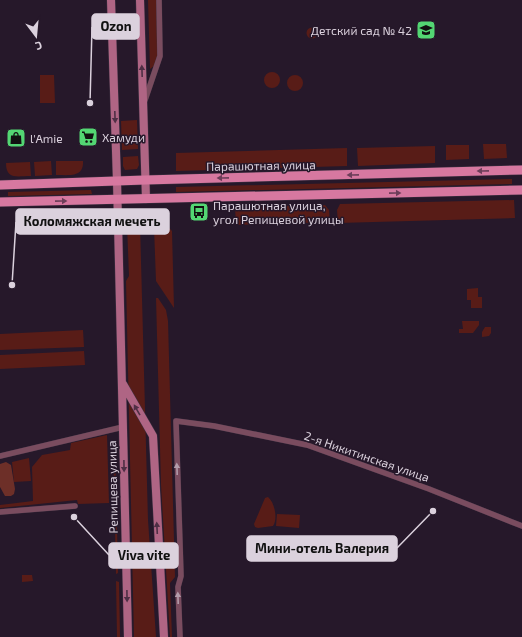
<svg xmlns="http://www.w3.org/2000/svg" width="522" height="637" viewBox="0 0 522 637" font-family="'Exo 2',sans-serif">
<rect width="100%" height="100%" fill="#26182a"/>
<path fill="#581c17" d="M148 0H157L158 55 154 66 150 69Z
M306.5 33a5.5 5.5 0 1 1 11 0a5.5 5.5 0 1 1-11 0Z
M264 80a8 8 0 1 1 16 0a8 8 0 1 1-16 0Z
M40 75H54L55 103H40Z
M287 83a8 8 0 1 1 16 0a8 8 0 1 1-16 0Z
M137 120 138 149 122 150 121 121Z
M483 144H506L507 158 484 159Z
M446 145H469V159L446 160Z
M435 146V163L358 166 357 148Z
M347 148V166L176 171V153Z
M138 156 139 165 137 169 125 170 123 166V157Z
M51 161 52 175 35 176 34 162Z
M56 161H83C84 178 69 175 56 175Z
M30 162 31 176C17 176 6 180 6 163Z
M512 179V184L176 192V187Z
M91 190 92 194 8 196V192Z
M514 200 515 218 338 223 337 210 340 204Z
M325 205 329 210 330 222 236 225 235 207Z
M127 224H140L148 520 156 637H134L126 281 129 276Z
M154 227H168L172 231 174 308 156 281Z
M478 288V297H482V308H471V300H467V289Z
M156 298H158L166 310 168 321 175 577 170 583 172 637H170L161 485Z
M462 321H479V325L473 333H459V329H463Z
M485 327H491V333L489 336 482 337V332Z
M83 330 84 347 0 350V334Z
M84 351 85 365 0 369V355Z
M107 435 109 503 78 504 77 500 0 508V505L33 501 32 467 42 455 70 450 71 443Z
M113 441 115 443 118 573 116 574Z
M29 458 31 481 14 482 12 462Z
M268 497C275 503 278 519 273 526L258 528 255 527 254 524 265 498Z
M277 514 300 515 299 528 276 526Z
M22 575H32L33 581 22 582Z
M116 581 119 582 120 637H117Z"/>
<path fill="#6d2f28" d="M6 462 11 465 15 489 14 494 11 496H5L0 487V464Z"/>
<g fill="none" stroke-linecap="round" stroke-linejoin="round">
<defs>
<path id="street" d="M145 100 160 56 159 0
M0 456 123 427
M0 512 75 506
M180 637 178 587 181 576 176 421 214 426 307 445 429 489 522 526"/>
<path id="secondary" d="M111 0 117 181 128 637
M140 0 146 199
M123 384 153 436 164 637"/>
<path id="primary" d="M0 185 145 180 522 170
M0 202 522 190"/>
</defs>
<use href="#street" stroke="#3f3243" stroke-width="6"/>
<use href="#secondary" stroke="#3f3243" stroke-width="9"/>
<use href="#primary" stroke="#3f3243" stroke-width="10"/>
<use href="#street" stroke="#7a4c5f" stroke-width="5.5"/>
<use href="#secondary" stroke="#af6584" stroke-width="8"/>
<use href="#primary" stroke="#d778a0" stroke-width="9"/>
</g>
<defs><path id="oneway-solid" d="M-6-.8H1V-3.2L6.5 0L1 3.2V.8H-6Z"/></defs>
<g fill="#4f2f45">
<use href="#oneway-solid" transform="translate(142 71) rotate(-92)"/>
<use href="#oneway-solid" transform="translate(115 117) rotate(88)"/>
<use href="#oneway-solid" transform="translate(137 410) rotate(-120)"/>
<use href="#oneway-solid" transform="translate(124 466) rotate(89)"/>
<use href="#oneway-solid" transform="translate(157 528) rotate(-93)"/>
<use href="#oneway-solid" transform="translate(127 596) rotate(89)"/>
</g>
<g fill="#6d3e59">
<use href="#oneway-solid" transform="translate(483 171) rotate(179)"/>
<use href="#oneway-solid" transform="translate(353 175) rotate(179)"/>
<use href="#oneway-solid" transform="translate(223 178) rotate(179)"/>
<use href="#oneway-solid" transform="translate(395 193) rotate(-1)"/>
<use href="#oneway-solid" transform="translate(61 201) rotate(-1)"/>
</g>
<g fill="#b49cab">
<use href="#oneway-solid" transform="translate(177 469) rotate(-92)"/>
<use href="#oneway-solid" transform="translate(178 598) rotate(-92)"/>
</g>
<defs>
<symbol id="school-square" viewBox="-11 -11 22 22"><rect x="-9" y="-9" width="18" height="18" rx="4" fill="#53d673" stroke="#26182a"/><path d="M0-5L7-2L0 1L-7-2ZM-4 1L0 2.5L4 1V4Q0 6-4 4Z" fill="#111"/></symbol>
<symbol id="supermarket-square" viewBox="-11 -11 22 22"><rect x="-9" y="-9" width="18" height="18" rx="4" fill="#53d673" stroke="#26182a"/><path d="M-6-5.5h2.5l.6 2H6L4.5 2H-2.5L-4.4-4H-6ZM-1.5 3.2a1.3 1.3 0 1 0 .1 0ZM3 3.2a1.3 1.3 0 1 0 .1 0Z" fill="#111"/></symbol>
<symbol id="shop-square" viewBox="-11 -11 22 22"><rect x="-9" y="-9" width="18" height="18" rx="4" fill="#53d673" stroke="#26182a"/><path d="M-5-2.5h2.3a2.7 3.5 0 0 1 5.4 0H5L5.5 6h-11ZM-1.5-2.5h3a1.5 2.3 0 0 0-3 0Z" fill="#111"/></symbol>
<symbol id="bus-square" viewBox="-11 -11 22 22"><rect x="-9" y="-9" width="18" height="18" rx="4" fill="#53d673" stroke="#26182a"/><path d="M-5-6H5V4H4V6H2V4H-2V6H-4V4H-5ZM-3.5-4V0h7V-4ZM-3.5 1.2v1.5H-2V1.2ZM2 1.2v1.5H3.5V1.2Z" fill="#111"/></symbol>
</defs>
<g fill-rule="evenodd">
<use href="#school-square" x="415" y="19" width="22" height="22"/>
<use href="#supermarket-square" x="77" y="126" width="22" height="22"/>
<use href="#shop-square" x="5" y="127" width="22" height="22"/>
<use href="#bus-square" x="188" y="201" width="22" height="22"/>
</g>
<g text-anchor="middle" dominant-baseline="central" stroke-width="3" stroke-linejoin="round" paint-order="stroke">
<g font-size="12" fill="#dbd1dd" stroke="#26182a" text-anchor="start">
<text x="412" y="30" text-anchor="end">Детский сад № 42</text>
<text x="102" y="137">Хамуди</text>
<text x="30" y="138">l'Amie</text>
<text x="213" y="205">Парашютная улица,<tspan x="213" dy="14">угол Репищевой улицы</tspan></text>
</g>
<g font-size="12" fill="#dbd1dd" stroke="#26182a">
<text transform="translate(261 165) rotate(-1)">Парашютная улица</text>
<text transform="translate(367 456) rotate(19)">2-я Никитинская улица</text>
<text transform="translate(112 487) rotate(-91)">Репищева улица</text>
</g>
</g>
<path fill="none" stroke="#dbd1dd" stroke-width="1.5" d="M90 103L92 27M12 285L16 222M433 511L397 548M74 517L109 555"/>
<g fill="#dbd1dd" stroke="#26182a" stroke-width="1.5">
<circle cx="90" cy="103" r="4"/>
<circle cx="12" cy="285" r="4"/>
<circle cx="433" cy="511" r="4"/>
<circle cx="74" cy="517" r="4"/>
</g>
<g fill="#dbd1dd" stroke="#dbd1dd" stroke-width="1.5">
<rect x="92" y="14" width="47" height="25" rx="4"/>
<rect x="16" y="209" width="153" height="25" rx="4"/>
<rect x="247" y="536" width="150" height="25" rx="4"/>
<rect x="109" y="543" width="69" height="25" rx="4"/>
</g>
<g font-size="13" text-anchor="middle" font-weight="bold" fill="#111">
<text x="116" y="31">Ozon</text>
<text x="92" y="226">Коломяжская мечеть</text>
<text x="322" y="553">Мини-отель Валерия</text>
<text x="144" y="560">Viva vite</text>
</g>
<g transform="translate(36 36) rotate(164)" stroke="#26182a" stroke-width="3" paint-order="stroke">
<path d="M0-3L7 15L0 10L-7 15Z" fill="#dbd1dd"/>
<text y="-6" font-size="11" font-weight="bold" text-anchor="middle" fill="#dbd1dd">С</text>
</g>
</svg>
